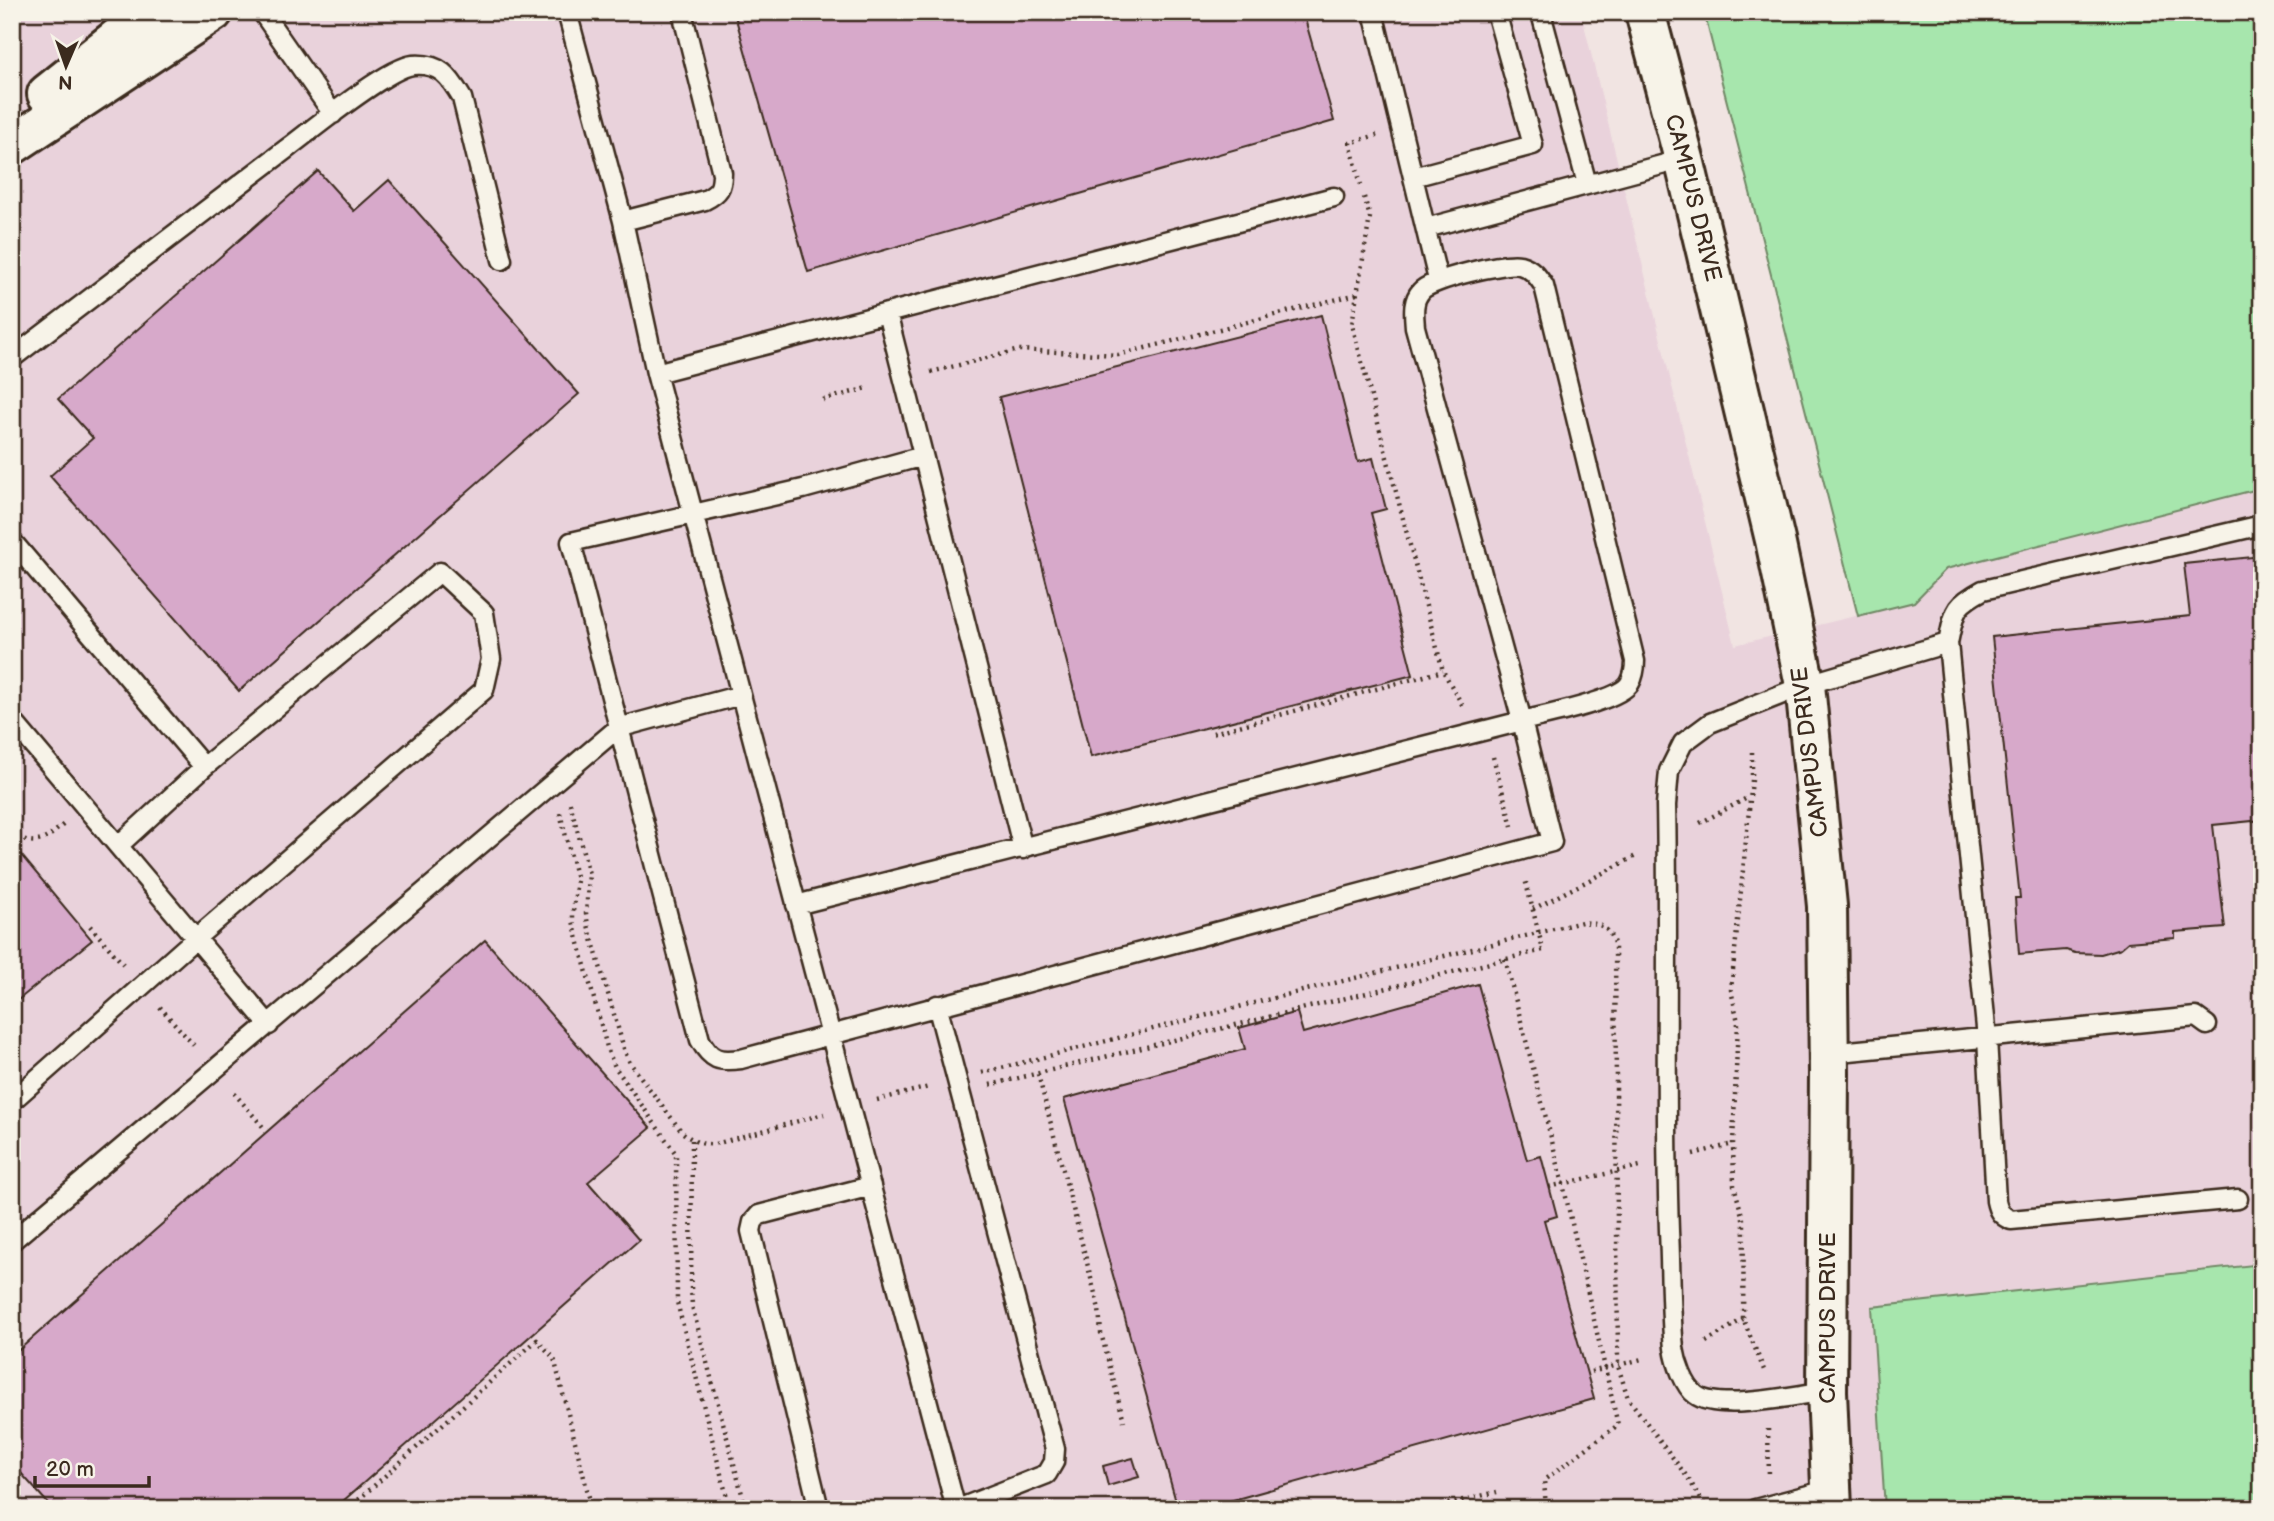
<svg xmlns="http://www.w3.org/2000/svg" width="2274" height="1521" viewBox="0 0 2274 1521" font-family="'Balsamiq Sans',sans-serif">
<rect width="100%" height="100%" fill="#f1e4e2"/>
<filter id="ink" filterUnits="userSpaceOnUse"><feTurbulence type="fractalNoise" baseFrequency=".0143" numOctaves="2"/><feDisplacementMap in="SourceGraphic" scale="14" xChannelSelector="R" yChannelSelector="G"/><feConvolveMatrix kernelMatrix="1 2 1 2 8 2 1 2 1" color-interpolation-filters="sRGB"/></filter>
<g filter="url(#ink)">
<path fill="#e9d2db" d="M12 12H1581L1735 645 1914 602 1946 569 2262 488V1264L1873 1307 1885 1509H12Z"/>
<path fill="#a7e6ad" stroke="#718866" stroke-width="2" d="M1704 12H2262V488L1946 569 1914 602 1858 616Z
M2262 1264V1509H1885L1872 1307Z"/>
<path fill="#d7a9ca" stroke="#3b2a1e" stroke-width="2" d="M734 12H1303L1334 121 808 272Z
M318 171 354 211 389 180 579 394 239 691 50 476 93 438 58 399Z
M1321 315 1358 462 1373 458 1386 509 1371 513 1413 675 1091 757 999 397Z
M2262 556V820L2213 825 2225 928 2175 932V938L2128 942 2121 948 2101 954 2075 953 2066 950 2019 954 2015 898H2020L1992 637 2190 616 2184 564Z
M12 844 92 940 12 1005Z
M485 940 651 1128 588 1182 639 1240 334 1509H53L12 1463V1356Z
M1478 984 1527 1160 1541 1156 1557 1216 1544 1220 1594 1399 1201 1509H1178L1064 1099 1245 1049 1239 1028 1297 1012 1303 1033Z
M1133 1458 1139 1477 1108 1486 1103 1466Z"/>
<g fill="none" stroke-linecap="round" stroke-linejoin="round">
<defs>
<path id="service" d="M262 12 333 114
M567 12 623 221 656 373 956 1509
M1373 12 1438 280
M1544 12 1543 21 1587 184
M1413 177 1533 145 1496 12
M623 221 705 200C719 193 722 188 722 173L682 12
M1426 228 1684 159
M887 313 1023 849
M12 358C104 288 197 217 289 147 313 129 387 68 413 65 440 63 449 76 462 98L502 260
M656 373 1334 197
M12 541 204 767
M1948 643 1987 1038 1996 1201C1998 1211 2001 1216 2011 1220L2238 1199
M12 720 269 1025
M796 905 1522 721C1545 715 1620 701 1630 683 1634 676 1635 669 1635 661L1544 286C1538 277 1532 268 1520 265 1505 262 1431 279 1421 291 1412 301 1414 314 1415 327L1522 721 1552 842 741 1059C719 1062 711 1060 700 1040L571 542 803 489 923 456
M937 1005 1055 1449 1054 1462 1047 1474 958 1509
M1829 1053 2196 1017 2207 1025
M12 1101 196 938 484 690 491 659 484 613 440 572 204 767 118 846
M12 1241 618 728 741 695
M1827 1391C1798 1395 1718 1412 1696 1395 1684 1386 1676 1362 1674 1348 1670 1309 1671 1269 1669 1231 1664 1089 1669 947 1666 805L1669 771 1683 743 1710 723 1805 685 1948 643C1955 611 1953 606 1983 590L2262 525
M819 1509 751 1231 753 1222 759 1215 871 1186
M1755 1509 1831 1489"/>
<path id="tertiary" d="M1645 12 1684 159 1775 540 1805 685 1827 906 1829 1073 1827 1391 1832 1509
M47 94 150 12
M12 145 213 12"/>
</defs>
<use href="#service" stroke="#3b2a1e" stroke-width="23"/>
<use href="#tertiary" stroke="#3b2a1e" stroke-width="44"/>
<path stroke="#3b2a1e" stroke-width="4.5" stroke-dasharray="2 5" stroke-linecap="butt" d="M1361 185 1350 143 1377 135
M1364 197 1370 217 1352 324 1443 671 1464 708
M931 372 1019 350 1118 355 1357 294
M823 400 868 388
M1213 733 1443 671
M1752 752V780L1731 990 1738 1022 1733 1144 1734 1185 1744 1223 1743 1319 1764 1370
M1493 757 1512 826
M570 803 589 874 586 913 588 925 625 1052 630 1063 682 1132C693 1141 700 1145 715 1144L824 1114
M560 813 577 880 573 911V921L608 1051 615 1067 676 1154 677 1302 730 1509
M1700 823 1749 797
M12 833C36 849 45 840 64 824
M1533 909 1636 856
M90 926 123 964
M1505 959 1563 1184 1618 1425 1544 1480 1546 1509
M160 1007 196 1048
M982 1073 1266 1000 1582 922C1602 924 1608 926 1615 946L1618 1366 1628 1398 1688 1478 1707 1509
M1038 1074 1099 1309 1101 1333 1124 1421
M990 1085 1543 950 1525 879
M234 1093 264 1128
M877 1100 929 1087
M692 1140 691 1287 692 1306 746 1509
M1693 1154 1733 1144
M1549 1187 1640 1166
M1706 1342 1743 1319
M1591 1372 1642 1359
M1768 1429 1769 1476
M348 1509 537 1340 554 1358 592 1509
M1399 1509 1446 1504 1497 1492"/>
<use href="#service" stroke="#f7f3e8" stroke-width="18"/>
<use href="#tertiary" stroke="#f7f3e8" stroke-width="38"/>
</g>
</g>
<g text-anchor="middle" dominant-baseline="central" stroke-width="5" stroke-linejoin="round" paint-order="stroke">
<g font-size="23" fill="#3b2a1e" stroke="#f7f3e8">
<text transform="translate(1693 198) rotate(76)">CAMPUS DRIVE</text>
<text transform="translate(1810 752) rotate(-97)">CAMPUS DRIVE</text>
<text transform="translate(1828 1318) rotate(-90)">CAMPUS DRIVE</text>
</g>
</g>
<rect width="2274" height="1521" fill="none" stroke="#f7f3e8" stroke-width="42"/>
<rect x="21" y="21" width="2232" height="1479" fill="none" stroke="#3b2a1e" stroke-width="2.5" filter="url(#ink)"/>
<g transform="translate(66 66) rotate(182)" stroke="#f7f3e8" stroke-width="5" paint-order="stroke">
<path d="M0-5L12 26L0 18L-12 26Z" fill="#3b2a1e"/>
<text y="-10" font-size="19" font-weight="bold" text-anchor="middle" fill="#3b2a1e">N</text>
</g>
<path d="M35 1476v10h114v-10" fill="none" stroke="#3b2a1e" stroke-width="3.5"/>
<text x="46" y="1476" font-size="21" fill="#3b2a1e" stroke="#f7f3e8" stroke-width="5" paint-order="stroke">20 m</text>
</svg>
